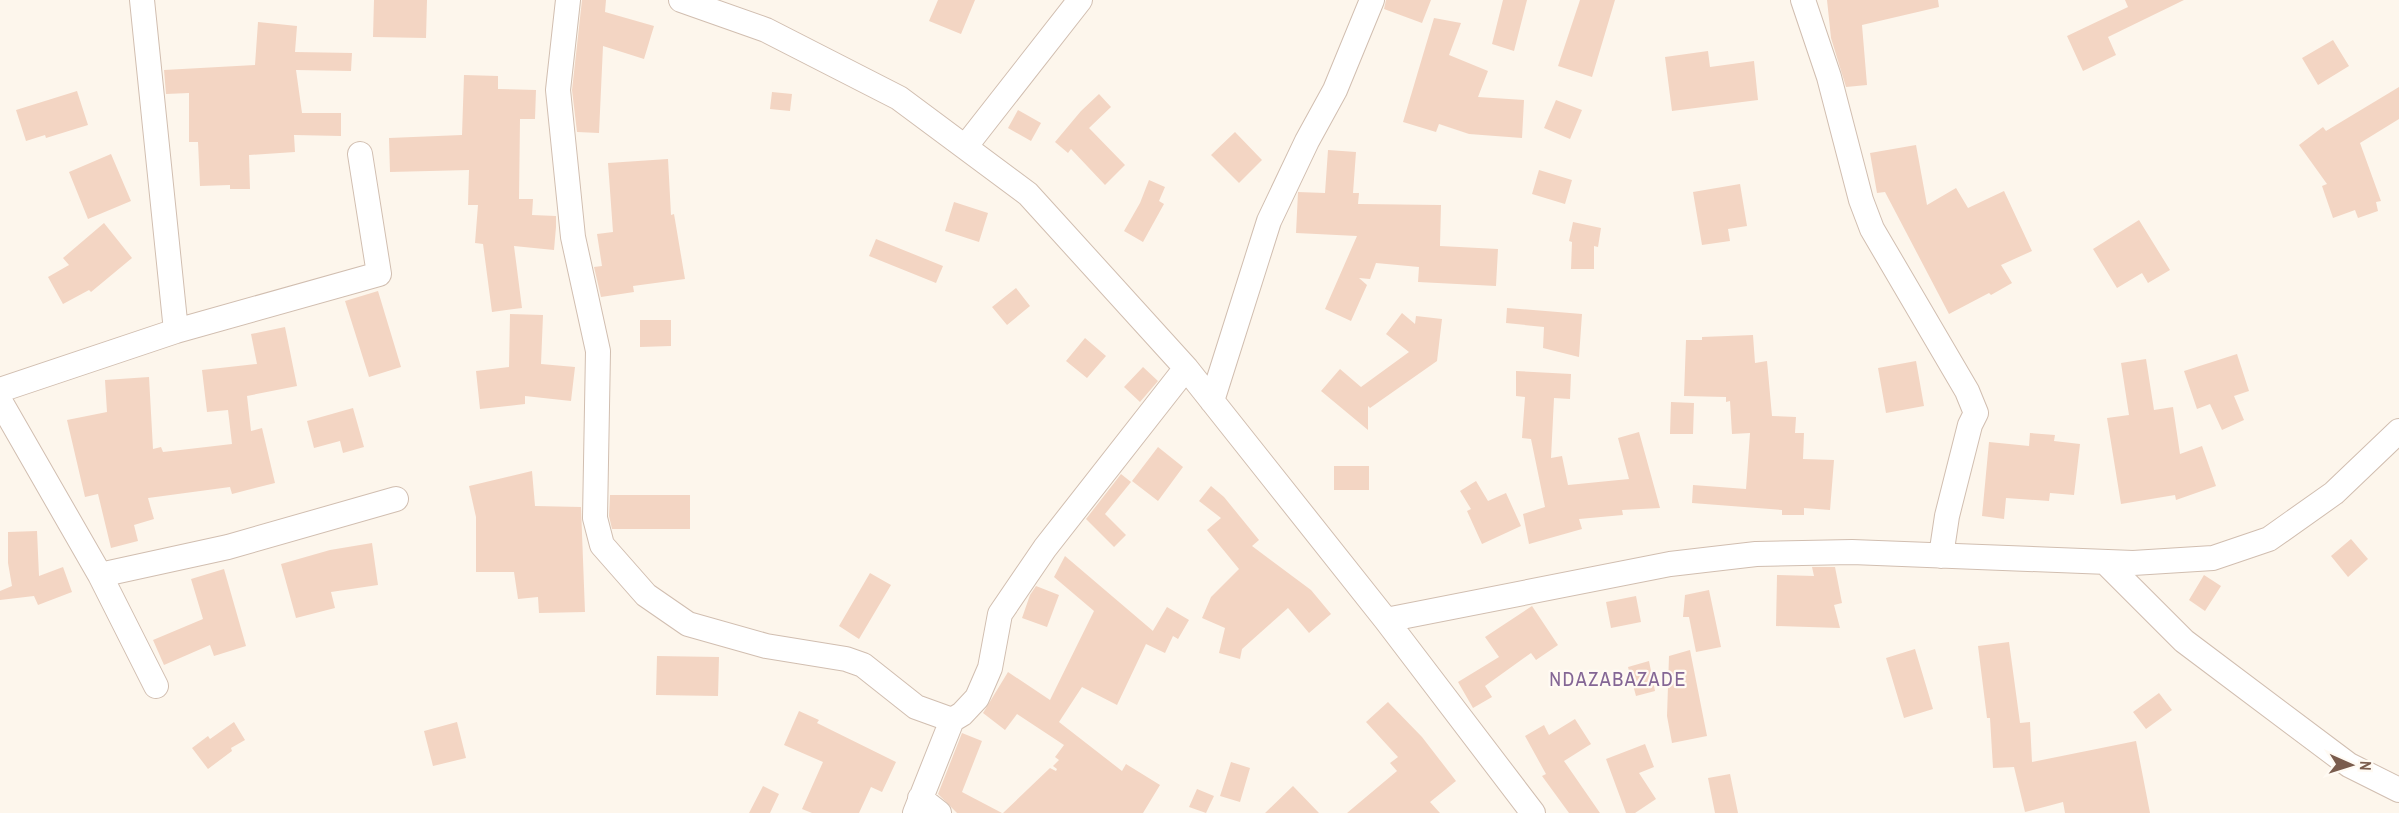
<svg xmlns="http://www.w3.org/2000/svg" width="2399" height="813" viewBox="0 0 2399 813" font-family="'Archivo Narrow',sans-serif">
<rect width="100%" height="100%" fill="#fdf6ec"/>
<path fill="#f3d5c3" d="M374 0H427L426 38 373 37Z
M582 0H606L605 12 654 26 644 59 603 46 599 133 577 132 572 90Z
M938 0H975L961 34 929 21Z
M1386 0H1431L1422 23 1384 9Z
M1503 0H1527L1514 51 1492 44Z
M1580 0H1615L1592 77 1558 66Z
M1827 0H1938L1939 7 1862 25 1867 85 1846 87 1831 38Z
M2125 0H2184L2108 37 2116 55 2083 71 2067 36 2128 7Z
M1434 18 1461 23 1449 55 1488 71 1478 97 1524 100 1522 138 1469 134 1439 124 1436 132 1403 122Z
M258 22 297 26 295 52 352 53 351 71 296 70 302 113H341V136L294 135 295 152 249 155 250 189H230V185L200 186 198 142H189V93L166 94 164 70 255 65Z
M2333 40 2349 66 2318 85 2302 58Z
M1708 51 1710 67 1754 61 1758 100 1672 111 1665 57Z
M464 75 498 76V89L536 90 535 119H520L519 199H533L532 215 556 216V227L554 250 514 246 522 308 492 312 483 244 475 243 478 205H468L469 170 390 172 389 138 462 135Z
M2399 87V119L2360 143 2381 201 2376 202 2378 211 2358 218 2355 210 2333 218 2322 186 2327 184 2299 145 2323 127 2326 131Z
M77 91 88 125 46 138 45 135 26 141 16 110Z
M772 92 792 94 790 111 770 109Z
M1099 94 1111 107 1089 128 1125 165 1105 185 1071 149 1068 153 1055 142 1081 111Z
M1556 100 1582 110 1570 139 1544 128Z
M1018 110 1041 123 1031 141 1008 128Z
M1235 132 1262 160 1239 183 1211 155Z
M1916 145 1927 205 1956 188 1968 208 2004 191 2032 251 2001 265 2012 283 1991 295 1989 293 1949 314 1885 192 1877 193 1870 153Z
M1328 150 1356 152 1353 193H1359L1358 204 1441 205 1440 246 1498 249 1496 286 1418 282 1419 267 1376 263 1370 279 1359 278 1367 285 1351 321 1325 309 1357 236 1296 233 1298 192 1325 193Z
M111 154 131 201 88 219 69 172Z
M668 159 671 215 674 214 685 279 633 286 634 292 601 297 594 267 602 266 597 234 613 232 608 163Z
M1539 170 1572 180 1565 204 1532 194Z
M1149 180 1165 187 1159 201 1164 204 1143 242 1124 231 1140 203Z
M1740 184 1747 226 1728 229 1730 241 1702 245 1693 192Z
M954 202 988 213 979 242 945 231Z
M2139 220 2170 270 2148 283 2142 273 2117 288 2093 249Z
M1573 222 1601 228 1598 247 1594 246V269H1571L1572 242 1569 241Z
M104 223 132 258 91 292 89 290 63 304 48 277 69 265 63 258Z
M876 239 943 266 936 283 869 256Z
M1016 288 1030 306 1007 325 992 307Z
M378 291 401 367 369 377 345 301Z
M1507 308 1582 314 1579 357 1543 348 1544 327 1506 323Z
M1402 313 1415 324 1416 316 1442 319 1437 361 1370 408 1368 406V430L1321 391 1340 369 1361 387 1409 352 1386 334Z
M510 314 543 315 541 364 575 367 571 401 525 396V404L480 409 476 371 509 367Z
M640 320H671V346L640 347Z
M285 327 297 386 247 396 251 431 262 428 275 483 232 494 230 487 148 498 154 519 134 525 138 541 111 548 98 494 85 497 67 420 107 412 105 380 149 377 153 449 161 447 163 452 232 444 228 410 207 412 202 370 257 364 251 334Z
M1753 335 1755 363 1767 361 1772 416 1796 417 1795 433H1804L1803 459 1834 460 1830 510 1804 508V515H1782V510L1692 503 1693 485 1746 489 1750 433 1732 434 1730 401 1726 402V397L1684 396 1686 340H1702V337Z
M1085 338 1106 356 1087 378 1066 361Z
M2237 354 2249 391 2234 396 2244 420 2222 430 2210 404 2197 409 2184 371Z
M2146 359 2154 410 2173 407 2180 454 2202 446 2216 486 2176 500 2175 495 2121 504 2107 418 2129 415 2121 363Z
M1916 361 1924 406 1886 413 1878 368Z
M1143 367 1158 381 1140 402 1124 387Z
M1516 371 1571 374 1570 399 1554 398 1551 458 1562 456 1568 485 1629 479 1618 438 1639 432 1660 508 1622 510 1623 515 1579 519 1582 529 1529 544 1523 514 1545 507 1531 439 1522 438 1525 397 1516 396Z
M1671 402 1694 403 1693 434H1670Z
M353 408 364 447 343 453 340 441 314 448 307 421Z
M2030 433 2055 435 2054 441 2080 444 2074 495 2050 493 2049 501 2006 498 2004 519 1982 516 1989 442 2029 446Z
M1158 447 1183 467 1158 501 1132 481Z
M1334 466H1369V490H1334Z
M532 471 535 506 581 507 585 612 539 613 538 597 518 599 514 572H476V517L469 486Z
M1121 474 1131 482 1105 514 1126 535 1114 547 1086 519Z
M1476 481 1488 501 1506 493 1521 526 1482 544 1467 511 1471 509 1460 491Z
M1211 486 1224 497 1259 540 1252 546 1311 590 1331 614 1309 633 1288 608 1242 649 1240 659 1219 653 1225 628 1202 618 1211 597 1239 569 1207 530 1221 518 1199 501Z
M610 495H690V529H612L609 516Z
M37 531 39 576 63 567 72 592 38 605 34 596 0 600V591L12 586 8 563V532Z
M2351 539 2368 559 2348 577 2331 556Z
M372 543 378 585 331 592 335 608 296 618 281 564 330 550Z
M1065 556 1153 631 1151 634 1167 607 1189 620 1178 639 1173 636 1165 653 1146 644 1117 705 1082 687 1059 722 1122 771 1126 764 1160 785 1143 813H1003L1050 768 1056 771 1057 769 1053 766 1059 760 1055 757 1064 745 1017 714 1005 730 983 713 1008 672 1050 700 1094 611 1054 577Z
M1812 567H1835L1842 603 1834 605 1840 628 1776 626 1777 575 1814 576Z
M224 569 246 646 214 656 210 645 164 665 153 640 203 619 191 579Z
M870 573 891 585 859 639 839 626Z
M2204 575 2221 586 2205 611 2189 600Z
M1036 586 1059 595 1047 627 1022 618 1030 595Z
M1709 590 1721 647 1696 652 1689 617H1683L1685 595Z
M1636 596 1641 622 1611 628 1606 602Z
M1532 606 1558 645 1536 660 1531 653 1485 686 1492 697 1473 708 1458 682 1499 657 1485 637Z
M2009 642 2020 723 2030 722 2032 762 2136 741 2150 813H2065L2063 802 2025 812 2014 767 1993 768 1990 718H1987L1978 646Z
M1915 649 1933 709 1904 718 1886 658Z
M1690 650 1707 736 1672 743 1667 716 1669 656Z
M657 656 719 657 718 696 656 695Z
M1649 661 1655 691 1636 696 1628 667Z
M2159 693 2172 710 2146 729 2133 712Z
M1388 702 1422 737 1456 781 1430 802 1440 813H1347L1397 771 1390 763 1398 757 1366 722Z
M799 711 819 720 817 723 896 762 882 792 871 787 859 813H812L802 809 823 762 784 745Z
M1575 719 1591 744 1564 761 1600 813H1569L1542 776 1546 774 1525 736 1544 725 1549 735Z
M234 722 245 740 231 748 232 751 208 769 192 748 208 736 210 739Z
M457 722 466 758 433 766 424 731Z
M962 733 982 741 962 792 1002 813H957L938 794Z
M1645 744 1654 767 1639 773 1656 799 1635 813H1626L1606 759Z
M1231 762 1250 768 1240 802 1220 796Z
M1730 774 1738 813H1715L1708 778Z
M763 786 779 794 770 813H749Z
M1293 786 1319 813H1265Z
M1197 789 1214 796 1206 813 1189 807Z"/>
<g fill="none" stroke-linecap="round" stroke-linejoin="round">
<defs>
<path id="street" d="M142 0 176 331
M568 0 558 90 573 237 598 351 595 518 602 545 646 595 688 624 766 646 846 659 863 665 916 707 952 720 962 714 977 698 990 668 1000 614 1045 548 1186 368
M681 0 766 30 899 98 1028 194 1186 368 1386 620 1533 813
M1803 0 1829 77 1861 200 1872 229 1967 391 1976 413 1970 425 1947 516 1941 556
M965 147 1080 0
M0 390 176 331 379 274 360 154
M0 401 100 575 156 686
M1212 401 1269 221 1307 141 1335 90 1372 0
M2105 562 2184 641 2349 765 2399 790
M100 575 228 547 396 499
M1386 620 1670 564 1756 554 1852 552 2133 563 2213 558 2269 539 2334 493 2399 431
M920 798 939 813
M915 813 952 720"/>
</defs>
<use href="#street" stroke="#d1beb0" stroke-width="26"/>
<use href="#street" stroke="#fff" stroke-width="24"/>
</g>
<g text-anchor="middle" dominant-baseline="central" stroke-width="4.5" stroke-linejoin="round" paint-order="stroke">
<g font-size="20" letter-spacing="1.5" fill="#846695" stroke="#fffaf3">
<text x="1618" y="678">NDAZABAZADE</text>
</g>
</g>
<g transform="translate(2351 765) rotate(93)" stroke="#fffaf3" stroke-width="4.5" paint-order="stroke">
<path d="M0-4.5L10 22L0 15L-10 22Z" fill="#7a5c4d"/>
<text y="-9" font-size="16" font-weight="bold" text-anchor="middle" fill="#7a5c4d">N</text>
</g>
</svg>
